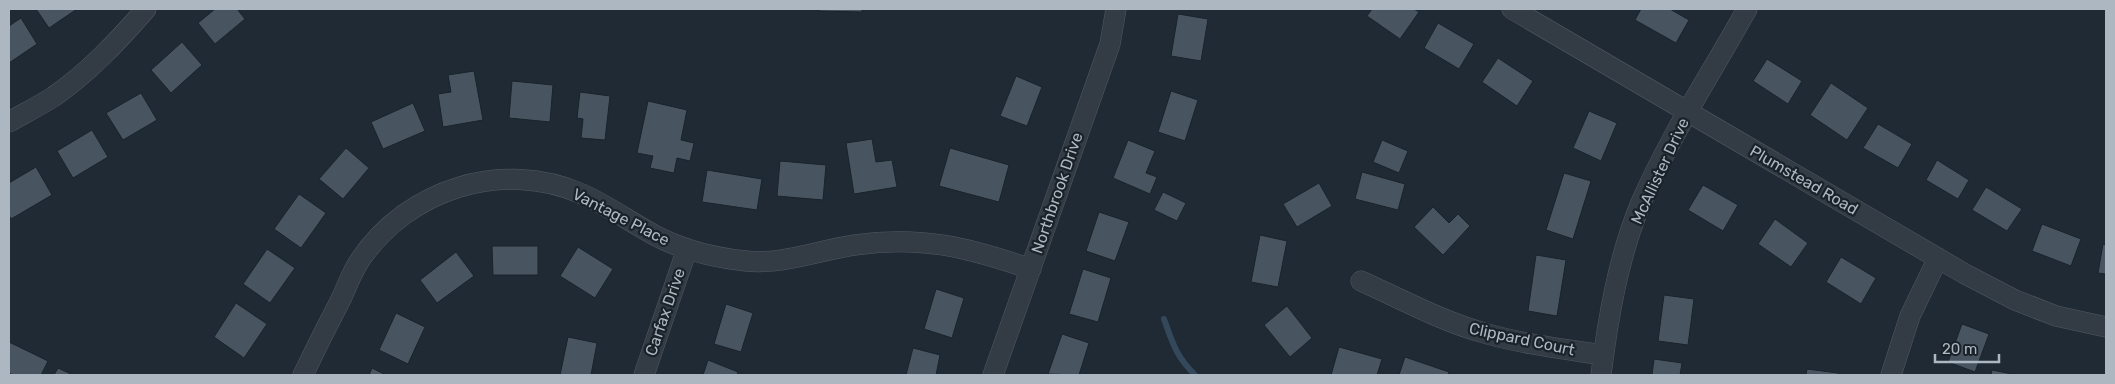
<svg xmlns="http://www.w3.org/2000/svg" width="2115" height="384" viewBox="0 0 2115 384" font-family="Rubik,sans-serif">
<rect width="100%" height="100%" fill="#202a34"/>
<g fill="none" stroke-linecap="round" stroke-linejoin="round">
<path stroke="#34485b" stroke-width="6" d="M1164 319C1173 344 1176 356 1195 375"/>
</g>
<path fill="#485560" stroke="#1a232b" d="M36 9H77L49 28Z
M215 9H237L245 19 215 44 198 23Z
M819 9H862V12L819 11Z
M1372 9H1414L1419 12 1400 39 1367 16Z
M1641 9H1670L1689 20 1676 43 1635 20Z
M1178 14 1208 19 1201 61 1171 56Z
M21 18 37 44 9 63V26Z
M1438 23 1474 44 1459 69 1424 48Z
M182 42 202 65 171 93 151 70Z
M1498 58 1533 81 1517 106 1482 82Z
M1767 59 1802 81 1788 104 1753 81Z
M474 71 483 120 443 127 438 94 451 92 448 75Z
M1016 76 1042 87 1027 126 1000 116Z
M512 81 553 85 550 122 509 118Z
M1831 83 1868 108 1847 140 1810 115Z
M1171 91 1198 100 1185 141 1158 132Z
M580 92 610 96 605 140 581 138 583 119 577 118Z
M141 93 157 120 123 140 106 113Z
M648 101 687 110 681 140 694 143 690 161 677 158 674 173 650 168 653 156 637 153Z
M413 103 425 131 383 149 371 122Z
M1589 111 1617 123 1601 161 1573 148Z
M1878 124 1912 144 1898 168 1863 148Z
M92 130 108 157 73 178 57 151Z
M872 139 876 162 892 160 897 187 854 194 846 143Z
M1128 140 1155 151 1146 173 1157 177 1150 194 1113 178Z
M1382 140 1408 151 1399 173 1373 162Z
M346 148 369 168 343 199 319 179Z
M950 148 1009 165 999 202 939 186Z
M1937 160 1969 180 1958 199 1926 180Z
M780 161 826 165 823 200 777 196Z
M36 167 52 195 11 219 9 215V183Z
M707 170 762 179 757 210 702 202Z
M1362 172 1405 184 1398 210 1355 199Z
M1564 173 1591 181 1573 239 1546 230Z
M1319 183 1332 206 1297 227 1283 204Z
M1703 185 1738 205 1723 231 1688 210Z
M1986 187 2022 209 2007 231 1972 210Z
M1163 192 1186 203 1177 221 1154 210Z
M299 194 326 213 301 248 274 229Z
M1433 207 1449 223 1458 214 1470 226 1443 255 1414 227Z
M1099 212 1129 222 1115 261 1086 251Z
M1775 219 1808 243 1791 267 1758 244Z
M2042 224 2081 239 2071 266 2032 251Z
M1260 235 1287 241 1278 287 1251 282Z
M2103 244 2106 245V274L2098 273Z
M492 246H538V275H493Z
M578 247 613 269 595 298 560 276Z
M267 249 295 268 270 303 243 284Z
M456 252 474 276 437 303 420 280Z
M1536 255 1566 260 1557 316 1528 311Z
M1841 257 1876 278 1861 304 1826 282Z
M1083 269 1111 278 1098 322 1069 314Z
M936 289 964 298 952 338 924 329Z
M1664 295 1694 299 1688 345 1658 341Z
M236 303 267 324 244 358 214 337Z
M726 304 753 313 741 352 714 344Z
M1287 306 1312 338 1290 357 1264 325Z
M396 313 425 327 408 364 379 350Z
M1962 324 1989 334 1975 372 1948 362Z
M1062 334 1089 343 1079 375 1048 374Z
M568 337 597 343 591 375H560Z
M9 342 48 361 41 375H13L9 373Z
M1339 347 1382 359 1377 375H1331Z
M913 348 940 355 936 375H906Z
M1405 357 1449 372 1448 375H1399Z
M1654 359 1682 363 1680 375H1652Z
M708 360 738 372 737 375H703Z
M58 368 73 375H54Z
M372 368 386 375H369Z
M1807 369 1838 373V375H1806Z
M1992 370 2017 375H1991Z"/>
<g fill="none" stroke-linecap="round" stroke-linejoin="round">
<defs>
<path id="street" d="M1512 9 1965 274 2015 300 2056 316 2106 327
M9 122C23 114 39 106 53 97 88 73 118 41 146 9
M1361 281C1401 299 1441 321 1484 333 1522 344 1564 349 1603 355
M303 375C315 350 328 324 341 299 347 286 352 272 360 260 408 189 502 159 582 194 609 206 633 224 660 238 687 251 716 258 746 261 783 265 819 250 855 245 921 235 970 248 1031 269
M644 375 687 249
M993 375 1110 44 1116 9
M1601 375C1608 318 1618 259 1640 205 1669 137 1711 74 1747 9
M1891 375 1910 316 1938 258"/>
</defs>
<use href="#street" stroke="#505a63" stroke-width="21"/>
<use href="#street" stroke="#333c45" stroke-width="20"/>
</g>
<g text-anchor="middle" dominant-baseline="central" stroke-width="4.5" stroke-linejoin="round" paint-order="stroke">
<g font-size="16" fill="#adb7c2" stroke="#192129">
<text transform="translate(1660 171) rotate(-65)">McAllister Drive</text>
<text transform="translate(1804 180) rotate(30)">Plumstead Road</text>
<text transform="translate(1057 193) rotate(-71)">Northbrook Drive</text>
<text transform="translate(621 217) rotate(27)">Vantage Place</text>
<text transform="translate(665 312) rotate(-71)">Carfax Drive</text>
<text transform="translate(1522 339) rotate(12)">Clippard Court</text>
</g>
</g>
<rect width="2115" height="384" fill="none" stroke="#adb7c2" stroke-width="20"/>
<path d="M1935 354v8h64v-8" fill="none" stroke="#adb7c2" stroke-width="2.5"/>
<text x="1942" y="354" font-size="15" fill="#adb7c2" stroke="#192129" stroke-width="4" paint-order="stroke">20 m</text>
</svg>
